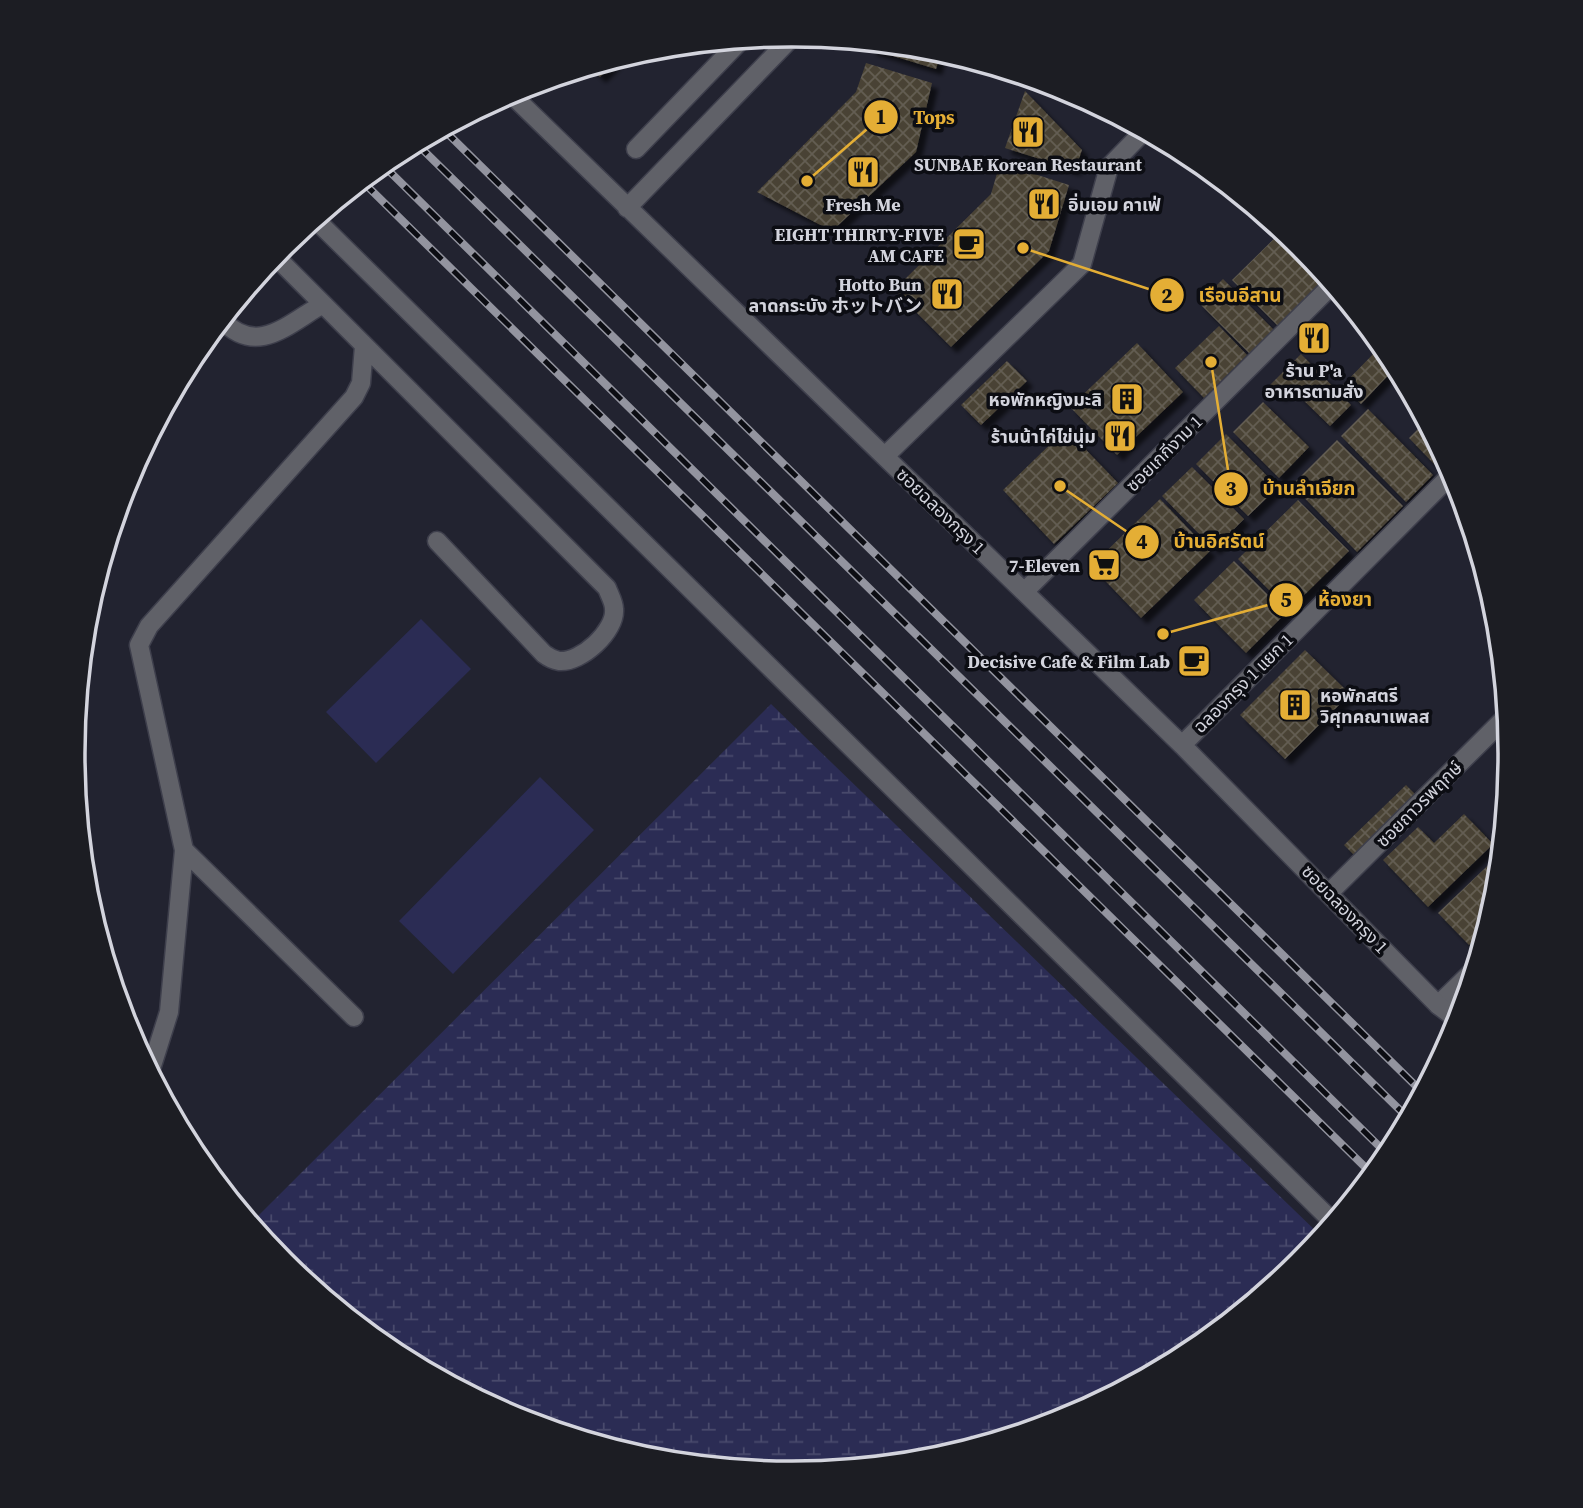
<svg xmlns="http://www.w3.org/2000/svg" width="1583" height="1508" viewBox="0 0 1583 1508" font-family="'Source Serif 4','Noto Sans JP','Noto Sans Thai',serif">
<defs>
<pattern id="wetland-marsh" width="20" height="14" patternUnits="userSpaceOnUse" patternTransform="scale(1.75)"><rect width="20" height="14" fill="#2b2c54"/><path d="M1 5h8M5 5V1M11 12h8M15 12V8" fill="none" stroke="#494a6c"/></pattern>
<pattern id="building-cross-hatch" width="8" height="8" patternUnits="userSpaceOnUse" patternTransform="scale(1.75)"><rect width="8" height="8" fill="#4a4335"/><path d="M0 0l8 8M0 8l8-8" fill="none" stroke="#635d52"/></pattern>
<filter id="shadow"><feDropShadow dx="6" dy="6" stdDeviation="2" flood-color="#0009"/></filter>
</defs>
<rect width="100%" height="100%" fill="#222330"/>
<path fill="#2b2c54" d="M421 619 471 669 376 763 326 712Z
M540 777 594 830 453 974 399 921Z"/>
<path fill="url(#wetland-marsh)" d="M771 704 1321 1236 1300 1263 1191 1352 1066 1418 931 1459 791 1473 651 1459 516 1418 392 1352 283 1262 251 1223Z"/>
<path fill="url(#building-cross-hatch)" filter="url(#shadow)" d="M872 43 932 49 941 52 936 69 870 49Z
M618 59 600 77 590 67 609 62Z
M866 63 932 83 916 152 832 231 757 192 856 92Z
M1025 91 1082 150 1075 170 1005 148Z
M1000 163 1069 185 1049 251 951 347 894 290 991 194Z
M1282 231 1300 246 1327 278 1278 326 1232 280Z
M1223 279 1275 331 1251 355 1199 303Z
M1219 326 1247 355 1204 398 1175 368Z
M1137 343 1183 392 1117 455 1070 407Z
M1379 348 1396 367 1361 404 1342 386Z
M1301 354 1351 405 1330 426 1290 387 1280 396 1270 385Z
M1007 361 1027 381 981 425 961 405Z
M1263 402 1309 447 1279 478 1233 432Z
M1368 409 1433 475 1406 502 1341 436Z
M1425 422 1446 460 1438 468 1409 438Z
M1066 429 1118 483 1054 544 1003 490Z
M1226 434 1278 487 1248 516 1196 464Z
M1337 440 1403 506 1357 552 1292 485Z
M1192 467 1244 519 1214 549 1162 496Z
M1160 499 1210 551 1141 618 1091 566Z
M1298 500 1349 551 1289 610 1238 559Z
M1234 561 1286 613 1246 653 1194 600Z
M1305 650 1350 694 1285 759 1240 715Z
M1406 785 1419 798 1358 859 1344 845Z
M1464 814 1493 844 1428 907 1383 860 1418 827 1434 843Z
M1501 853 1497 895 1486 928 1469 945 1438 913Z"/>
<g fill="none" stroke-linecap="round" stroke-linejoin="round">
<defs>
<path id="service" d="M636 149 741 40
M315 219 1333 1222
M275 256 607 588C609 594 614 602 614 609 616 631 581 663 559 661 554 660 548 657 544 654L437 541
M222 320C257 357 288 324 323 304
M184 850 354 1017
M1438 1005 1473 971
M150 1072 169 1012 184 850 139 645 149 626 354 397 361 383 364 346"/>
<path id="minor" d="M510 93 1182 745 1438 1005 1458 1020
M627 208 794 35
M885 456 1082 264 1109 167 1144 131
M1025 591 1332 285
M1182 745 1453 473
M1330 892 1507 716"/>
</defs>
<use href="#service" stroke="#3e3f4c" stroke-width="21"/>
<use href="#minor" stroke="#3e3f4c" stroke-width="21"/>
<use href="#service" stroke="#606168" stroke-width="18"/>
<use href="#minor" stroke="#606168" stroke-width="18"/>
<defs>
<path id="rail" d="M443 129 1422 1092
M416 143 1408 1118
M382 164 1388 1155
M362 181 1372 1174"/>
</defs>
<use href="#rail" stroke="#93949f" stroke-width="8"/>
<use href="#rail" stroke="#0c0d13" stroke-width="5" stroke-dasharray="16" stroke-linecap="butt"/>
</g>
<defs>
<symbol id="restaurant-square" viewBox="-11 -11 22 22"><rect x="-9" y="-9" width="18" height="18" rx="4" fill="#e4ae35" stroke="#0c0d13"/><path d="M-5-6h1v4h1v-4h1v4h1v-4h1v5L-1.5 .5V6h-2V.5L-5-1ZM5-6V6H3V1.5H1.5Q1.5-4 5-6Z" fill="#111"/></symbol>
<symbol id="cafe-square" viewBox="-11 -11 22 22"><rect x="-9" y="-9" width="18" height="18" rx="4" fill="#e4ae35" stroke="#0c0d13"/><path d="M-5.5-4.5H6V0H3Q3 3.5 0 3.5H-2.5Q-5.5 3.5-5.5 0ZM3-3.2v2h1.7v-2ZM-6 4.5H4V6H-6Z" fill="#111"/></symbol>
<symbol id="building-square" viewBox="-11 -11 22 22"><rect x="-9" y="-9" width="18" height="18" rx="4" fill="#e4ae35" stroke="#0c0d13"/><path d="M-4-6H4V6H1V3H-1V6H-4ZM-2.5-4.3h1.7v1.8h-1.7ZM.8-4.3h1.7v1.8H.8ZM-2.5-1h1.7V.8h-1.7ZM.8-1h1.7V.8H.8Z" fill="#111"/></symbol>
<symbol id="supermarket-square" viewBox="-11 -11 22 22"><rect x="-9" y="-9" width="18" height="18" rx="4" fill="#e4ae35" stroke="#0c0d13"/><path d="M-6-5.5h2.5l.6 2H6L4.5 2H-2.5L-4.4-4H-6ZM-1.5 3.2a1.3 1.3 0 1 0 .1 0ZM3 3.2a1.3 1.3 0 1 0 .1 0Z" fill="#111"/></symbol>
</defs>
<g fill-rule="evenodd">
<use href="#restaurant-square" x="1009" y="113" width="38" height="38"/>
<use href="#restaurant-square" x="844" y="153" width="38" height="38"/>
<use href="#restaurant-square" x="1025" y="185" width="38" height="38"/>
<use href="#cafe-square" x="950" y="225" width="38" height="38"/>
<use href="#restaurant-square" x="928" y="275" width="38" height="38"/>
<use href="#restaurant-square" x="1295" y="319" width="38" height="38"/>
<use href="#building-square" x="1108" y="380" width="38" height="38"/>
<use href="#restaurant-square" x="1101" y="417" width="38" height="38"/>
<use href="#supermarket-square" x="1085" y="546" width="38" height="38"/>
<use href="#cafe-square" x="1175" y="642" width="38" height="38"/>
<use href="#building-square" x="1276" y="686" width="38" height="38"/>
</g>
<g text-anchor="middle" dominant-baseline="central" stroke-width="7" stroke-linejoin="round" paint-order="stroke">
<g font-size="18" font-weight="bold" fill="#d3d4dd" stroke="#0c0d13" text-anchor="end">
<text x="1028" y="164" text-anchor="middle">SUNBAE Korean Restaurant</text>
<text x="863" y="204" text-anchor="middle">Fresh Me</text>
<text x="1068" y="204" text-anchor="start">อิ่มเอม คาเฟ่</text>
<text x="944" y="234">EIGHT THIRTY-FIVE<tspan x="944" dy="21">AM CAFE</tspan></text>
<text x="922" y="284">Hotto Bun<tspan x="922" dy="21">ลาดกระบัง ホットバン</tspan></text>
<text x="1314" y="370" text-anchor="middle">ร้าน P'a<tspan x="1314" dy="21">อาหารตามสั่ง</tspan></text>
<text x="1102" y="399">หอพักหญิงมะลิ</text>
<text x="1096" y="436">ร้านน้าไก่ไข่นุ่ม</text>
<text x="1080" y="565">7-Eleven</text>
<text x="1170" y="661">Decisive Cafe &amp; Film Lab</text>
<text x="1320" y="695" text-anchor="start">หอพักสตรี<tspan x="1320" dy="21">วิศุทคณาเพลส</tspan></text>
</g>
<g font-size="18" fill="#d3d4dd" stroke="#0c0d13">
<text transform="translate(1164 453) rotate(-45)">ซอยเกกีงาม 1</text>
<text transform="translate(941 511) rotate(44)">ซอยฉลองกรุง 1</text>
<text transform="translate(1243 683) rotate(-45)">ฉลองกรุง 1 แยก 1</text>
<text transform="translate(1419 804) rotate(-45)">ซอยถาวรพฤกษ์</text>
<text transform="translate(1345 909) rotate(46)">ซอยฉลองกรุง 1</text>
</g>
</g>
<path d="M0 0H1583V1508H0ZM791 47H792A706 706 0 0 1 1498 753V755A706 706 0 0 1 792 1461H791A706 706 0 0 1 85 755V753A706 706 0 0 1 791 47Z" fill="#1c1d23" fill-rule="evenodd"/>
<path fill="none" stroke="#d3d4dd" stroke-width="3.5" d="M791 47H792A706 706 0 0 1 1498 753V755A706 706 0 0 1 792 1461H791A706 706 0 0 1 85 755V753A706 706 0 0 1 791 47Z"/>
<path fill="none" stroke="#e4ae35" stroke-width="2.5" d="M807 181L881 117M1023 248L1167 295M1211 362L1231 489M1060 486L1142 542M1163 634L1286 600"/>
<g fill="#e4ae35" stroke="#0c0d13" stroke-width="2.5">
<circle cx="807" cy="181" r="7"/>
<circle cx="1023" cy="248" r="7"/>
<circle cx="1211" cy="362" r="7"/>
<circle cx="1060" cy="486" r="7"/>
<circle cx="1163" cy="634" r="7"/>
<circle cx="881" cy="117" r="18"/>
<circle cx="1167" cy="295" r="18"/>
<circle cx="1231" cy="489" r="18"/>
<circle cx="1142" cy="542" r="18"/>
<circle cx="1286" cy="600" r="18"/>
</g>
<g font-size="21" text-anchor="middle" font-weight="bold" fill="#111">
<text x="881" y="124">1</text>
<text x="1167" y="303">2</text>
<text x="1231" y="496">3</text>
<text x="1142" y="549">4</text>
<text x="1286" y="607">5</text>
</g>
<g font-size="19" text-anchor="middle" font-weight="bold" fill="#e4ae35" stroke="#0c0d13" stroke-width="7" stroke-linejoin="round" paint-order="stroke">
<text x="934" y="124">Tops</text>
<text x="1240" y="302">เรือนอีสาน</text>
<text x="1309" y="495">บ้านลำเจียก</text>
<text x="1219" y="548">บ้านอิศรัตน์</text>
<text x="1345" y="606">ห้องยา</text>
</g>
</svg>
